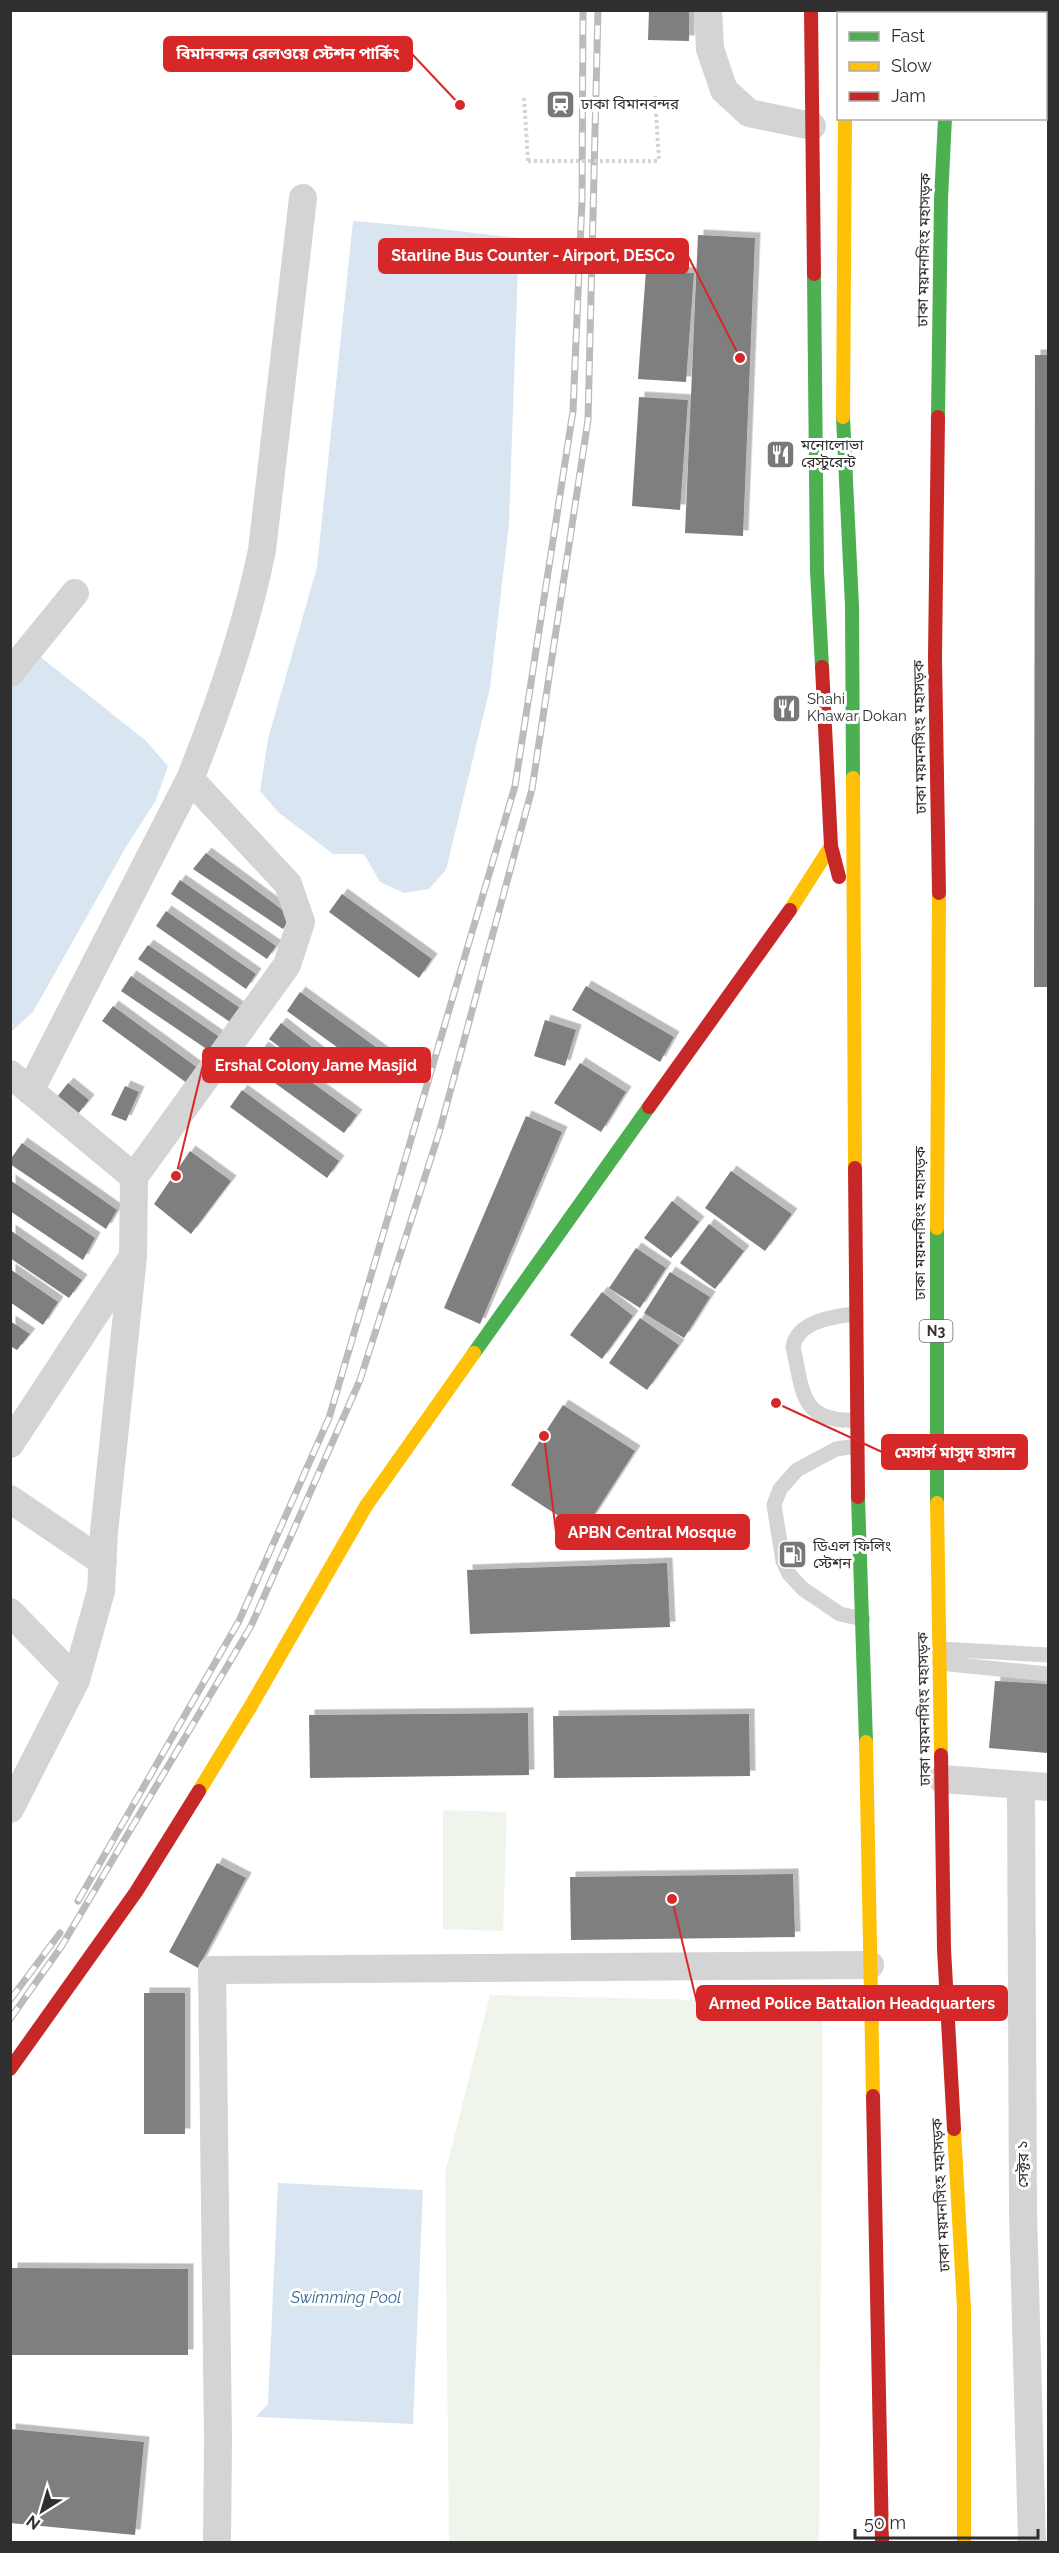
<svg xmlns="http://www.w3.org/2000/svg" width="1059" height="2553" viewBox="0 0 1059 2553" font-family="Raleway,'Noto Sans Bengali',sans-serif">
<defs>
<filter id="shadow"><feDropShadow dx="5.5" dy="-5.5" stdDeviation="0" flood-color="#0004"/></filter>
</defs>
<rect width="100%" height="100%" fill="#fff"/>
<path fill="#f0f5ec" d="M443 1810 507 1812 503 1931 443 1929Z
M490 1995 823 2003 819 2542H449L445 2173Z"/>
<path fill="#d9e6f2" d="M353 221 423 227 519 238 509 523 490 688 446 870 429 889 404 893 380 882 364 854H333L278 812 260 791 268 739 317 567Z
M38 655 145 740 168 766 156 800 126 847 33 1012 11 1032V688Z
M278 2183 423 2190 413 2424 256 2417 268 2404Z"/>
<path fill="#7f7f7f" filter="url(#shadow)" d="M649 10H689V41L648 40Z
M698 235 755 238 743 536 685 533Z
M646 270 694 273 686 382 638 379Z
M1035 355H1048V987H1034Z
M639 397 688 400 680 510 632 506Z
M206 853 292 917 283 929 193 869Z
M180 880 276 946 267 959 171 894Z
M342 894 432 959 419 978 329 912Z
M166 911 256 974 246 989 156 926Z
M148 945 240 1008 230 1022 138 959Z
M131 976 221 1038 211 1052 121 991Z
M586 986 674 1037 660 1062 572 1010Z
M300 992 391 1058 377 1076 287 1011Z
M113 1006 206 1074 195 1089 102 1021Z
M545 1020 576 1030 565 1066 534 1056Z
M281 1023 330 1061 318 1076 269 1039Z
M263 1047 357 1115 344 1133 250 1065Z
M580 1063 626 1092 601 1132 554 1103Z
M68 1083 89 1100 78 1114 57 1097Z
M125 1086 139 1092 126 1121 111 1115Z
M242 1090 339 1161 327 1178 230 1107Z
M526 1116 562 1132 480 1324 444 1308Z
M22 1143 117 1210 106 1229 10 1164V1160Z
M190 1151 231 1181 191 1234 154 1204Z
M731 1171 792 1214 765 1251 705 1208Z
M10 1180 95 1238 83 1260 10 1211Z
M672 1201 699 1222 671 1258 644 1238Z
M709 1224 744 1251 715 1289 680 1263Z
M10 1230 82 1280 69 1298 10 1258Z
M636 1248 666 1268 640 1308 609 1288Z
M10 1269 58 1302 43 1325 10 1302Z
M670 1272 710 1297 684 1338 644 1313Z
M602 1292 633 1316 602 1359 570 1335Z
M640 1318 679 1345 647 1390 609 1363Z
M10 1321 30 1334 17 1350 10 1346Z
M563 1405 635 1451 583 1532 511 1485Z
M667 1563 670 1627 470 1634 467 1570Z
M995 1681 1048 1684V1753L989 1748Z
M528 1713 529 1775 310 1778 309 1715Z
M749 1714 750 1776 554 1778 553 1716Z
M217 1863 246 1878 198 1968 169 1952Z
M793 1874 795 1937 571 1940 570 1877Z
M144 1993H185V2134H144Z
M12 2268 188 2269V2355H12Z
M10 2429 144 2442 135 2535 10 2523Z"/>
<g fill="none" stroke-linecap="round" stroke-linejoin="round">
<path stroke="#d4d4d4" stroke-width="4" stroke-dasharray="3 3" stroke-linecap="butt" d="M655 96 659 161
M524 98 528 161"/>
<path stroke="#d4d4d4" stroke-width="15" d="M856 1314C834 1316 797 1321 793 1347 803 1391 800 1423 856 1420
M856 1446 836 1449 797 1470 780 1489 774 1505 783 1561 789 1574 803 1589 840 1614 863 1619
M940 1649 1048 1655
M940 1663 1048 1674"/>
<path stroke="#d4d4d4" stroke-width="28" d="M708 10 710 49 724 90 749 113 812 126
M10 673 75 593
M10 1074 134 1177 133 1257 104 1532 101 1591 76 1680 10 1809
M30 1091 190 779
M134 1177 287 965 301 922 288 884 190 779C220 704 246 629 262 550L303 198
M10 1444 130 1261
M10 1499 103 1562
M10 1612 76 1680
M942 1779 1048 1787
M1021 1785 1023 2212 1032 2542
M217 2542 218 2440 212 1970 870 1965"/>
<path stroke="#4caf50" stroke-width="14" d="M848 10V14
M814 274 817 571 822 667
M843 417 852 606 853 778
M938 417 941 199 945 118
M937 1228V1503
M474 1353 649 1107
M858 1497 866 1742"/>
<path stroke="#ffc107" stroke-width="14" d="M843 417 845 118
M853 778 855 1168
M790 910 831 846
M937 1228 939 893
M937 1503 941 1755
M866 1742 873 2096
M199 1791 252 1704 366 1506 474 1353
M954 2129 964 2309V2542"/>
<path stroke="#c62828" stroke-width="14" d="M811 10 814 274
M950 10V14
M938 417 935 658 939 893
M822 667 831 846 839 877
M649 1107 790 910
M855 1168 858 1497
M941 1755 944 1949 954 2129
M10 2069 136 1892 199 1791
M873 2096 882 2542"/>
<defs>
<path id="rail" d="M78 1901 239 1621 329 1418 515 786 573 411 582 200 583 10
M10 2000 60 1933
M10 2019 61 1947 251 1626 360 1380 439 1133 532 789 588 420 598 10"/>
</defs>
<use href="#rail" stroke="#bbb" stroke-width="7"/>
<use href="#rail" stroke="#fff" stroke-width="4.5" stroke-dasharray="14" stroke-linecap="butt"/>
<path stroke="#d4d4d4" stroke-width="4" stroke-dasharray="3 3" stroke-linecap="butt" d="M528 161H659"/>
</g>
<defs>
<symbol id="station-square" viewBox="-11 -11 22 22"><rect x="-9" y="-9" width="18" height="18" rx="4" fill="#787878" stroke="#fff"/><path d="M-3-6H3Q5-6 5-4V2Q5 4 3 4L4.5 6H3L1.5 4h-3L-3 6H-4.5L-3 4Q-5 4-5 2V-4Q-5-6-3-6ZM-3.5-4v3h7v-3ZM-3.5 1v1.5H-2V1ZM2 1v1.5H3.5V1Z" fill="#fff"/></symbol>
<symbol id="restaurant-square" viewBox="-11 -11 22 22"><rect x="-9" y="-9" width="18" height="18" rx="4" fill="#787878" stroke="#fff"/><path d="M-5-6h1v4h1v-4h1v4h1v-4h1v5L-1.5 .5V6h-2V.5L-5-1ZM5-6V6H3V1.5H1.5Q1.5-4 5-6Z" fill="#fff"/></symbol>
<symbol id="fuel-square" viewBox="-11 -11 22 22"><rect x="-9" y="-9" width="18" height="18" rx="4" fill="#787878" stroke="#fff"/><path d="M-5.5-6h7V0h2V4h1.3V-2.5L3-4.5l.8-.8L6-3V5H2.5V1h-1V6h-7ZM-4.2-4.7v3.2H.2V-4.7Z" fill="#fff"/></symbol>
</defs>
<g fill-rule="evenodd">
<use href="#station-square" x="544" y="88" width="33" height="33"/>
<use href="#restaurant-square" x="764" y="438" width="33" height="33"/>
<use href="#restaurant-square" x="770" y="692" width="33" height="33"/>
<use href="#fuel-square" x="776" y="1538" width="33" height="33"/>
</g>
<g text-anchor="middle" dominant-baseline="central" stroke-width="6" stroke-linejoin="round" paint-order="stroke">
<rect fill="#fff" stroke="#6d6d6d" stroke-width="1.5" x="919.5" y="1320" width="33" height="22" rx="4.5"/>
<g font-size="14" font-weight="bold" fill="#2f2f2f">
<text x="936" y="1331">N3</text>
</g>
<g font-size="15" fill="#2f2f2f" stroke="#fff" text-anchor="start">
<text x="581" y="104">ঢাকা বিমানবন্দর</text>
<text x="801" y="445">মনোলোভা<tspan x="801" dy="17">রেস্টুরেন্ট</tspan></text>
<text x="807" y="699">Shahi<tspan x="807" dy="17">Khawar Dokan</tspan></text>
<text x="813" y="1546">ডিএল ফিলিং<tspan x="813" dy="17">স্টেশন</tspan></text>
</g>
<g font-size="15" fill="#2f2f2f" stroke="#fff">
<text transform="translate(924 250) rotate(-89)">ঢাকা ময়মনসিংহ মহাসড়ক</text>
<text transform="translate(920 737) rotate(-91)">ঢাকা ময়মনসিংহ মহাসড়ক</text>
<text transform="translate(920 1223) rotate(-90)">ঢাকা ময়মনসিংহ মহাসড়ক</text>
<text transform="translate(924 1709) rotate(-91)">ঢাকা ময়মনসিংহ মহাসড়ক</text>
<text transform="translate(1023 2164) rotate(-90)">সেক্টর ১</text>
<text transform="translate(941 2195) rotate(-93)">ঢাকা ময়মনসিংহ মহাসড়ক</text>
</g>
<g font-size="16" font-style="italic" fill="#3b6994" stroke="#fff">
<text x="346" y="2297">Swimming Pool</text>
</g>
</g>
<path fill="none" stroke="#d62828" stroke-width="2" d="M460 105L412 54M740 358L688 256M176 1176L203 1065M776 1403L882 1452M544 1436L556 1532M672 1899L697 2003"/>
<g fill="#d62828" stroke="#fff" stroke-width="2">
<circle cx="460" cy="105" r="6"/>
<circle cx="740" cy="358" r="6"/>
<circle cx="176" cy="1176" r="6"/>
<circle cx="776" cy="1403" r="6"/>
<circle cx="544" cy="1436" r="6"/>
<circle cx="672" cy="1899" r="6"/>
</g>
<g fill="#d62828" stroke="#d62828" stroke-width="2">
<rect x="164" y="37" width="248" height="34" rx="6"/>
<rect x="379" y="239" width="309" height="34" rx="6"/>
<rect x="203" y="1048" width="227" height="34" rx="6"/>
<rect x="882" y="1435" width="145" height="34" rx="6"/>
<rect x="556" y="1515" width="193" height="34" rx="6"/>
<rect x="697" y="1986" width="310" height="34" rx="6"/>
</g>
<g font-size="16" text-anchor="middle" font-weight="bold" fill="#fff">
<text x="288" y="59">বিমানবন্দর রেলওয়ে স্টেশন পার্কিং</text>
<text x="533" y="261">Starline Bus Counter - Airport, DESCo</text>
<text x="316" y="1071">Ershal Colony Jame Masjid</text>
<text x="955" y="1458">মেসার্স মাসুদ হাসান</text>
<text x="652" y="1538">APBN Central Mosque</text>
<text x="852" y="2009">Armed Police Battalion Headquarters</text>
</g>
<rect width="1059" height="2553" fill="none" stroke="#2f2f2f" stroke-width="24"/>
<rect x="837" y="12" width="210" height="108" fill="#ffffff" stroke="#acacac" stroke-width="1.5"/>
<rect x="849" y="32" width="30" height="9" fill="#4caf50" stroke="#acacac" stroke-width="1.5"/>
<text x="891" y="42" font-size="18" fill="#2f2f2f">Fast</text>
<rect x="849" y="62" width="30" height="9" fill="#ffc107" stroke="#acacac" stroke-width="1.5"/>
<text x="891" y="72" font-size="18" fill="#2f2f2f">Slow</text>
<rect x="849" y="92" width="30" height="9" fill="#c62828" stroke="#acacac" stroke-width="1.5"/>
<text x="891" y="102" font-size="18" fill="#2f2f2f">Jam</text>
<g transform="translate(42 2511) rotate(217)" stroke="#ffffff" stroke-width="4.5" paint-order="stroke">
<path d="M0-4.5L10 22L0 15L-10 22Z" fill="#2f2f2f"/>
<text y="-9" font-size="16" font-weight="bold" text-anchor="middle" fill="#2f2f2f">N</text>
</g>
<path d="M855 2529v9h183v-9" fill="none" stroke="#2f2f2f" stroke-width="3"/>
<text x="864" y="2529" font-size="18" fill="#2f2f2f" stroke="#ffffff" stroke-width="4.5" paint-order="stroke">50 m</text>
</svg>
